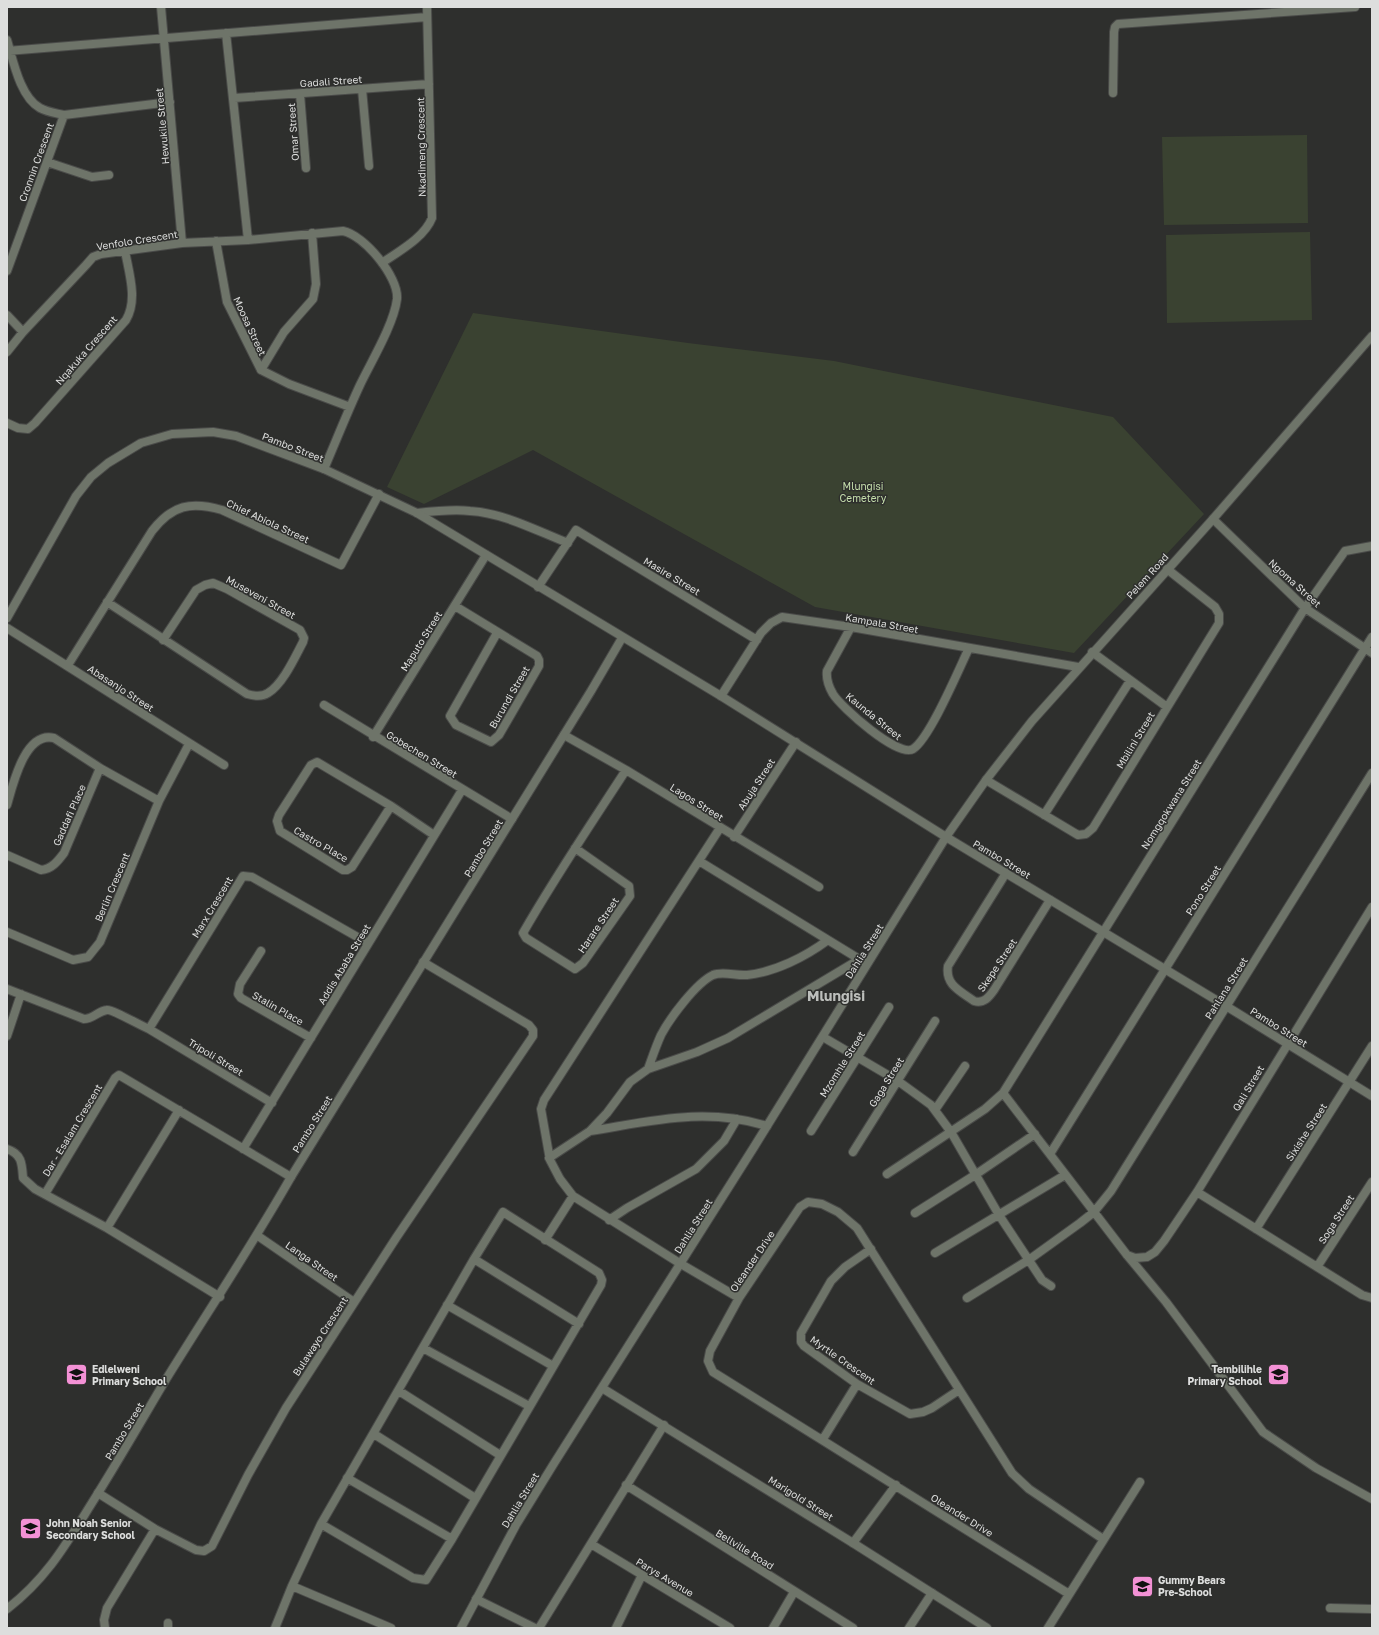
<svg xmlns="http://www.w3.org/2000/svg" width="1379" height="1635" viewBox="0 0 1379 1635" font-family="'Golos Text',sans-serif">
<rect width="100%" height="100%" fill="#2e2f2d"/>
<path fill="#3a4231" d="M1307 135 1308 223 1164 225 1162 137Z
M1310 232 1312 320 1167 323 1166 235Z
M473 313 688 343 834 361 1113 417 1204 514 1074 653 815 607 533 450 424 504 387 487Z"/>
<g fill="none" stroke-linecap="round" stroke-linejoin="round">
<defs>
<path id="minor" d="M161 7 182 243
M226 33 248 240
M7 40C13 60 20 97 40 108 47 112 56 113 64 115
M7 51 427 17
M362 89 369 166
M1113 93 1114 32 1115 27 1118 24 1355 7
M300 94 306 168
M234 98 429 84
M47 162 92 177 109 175
M216 241 227 302 261 370 289 384 350 407
M382 263C399 251 424 238 432 218L427 7
M7 271 64 115 170 102
M7 315 23 332
M7 352 23 332 86 265 93 257 101 254 182 243 248 240 343 231C364 235 399 277 397 299 394 324 371 362 360 385 347 413 336 441 324 469
M261 370 284 332 313 299 316 284 312 233
M7 423 18 428 28 429 35 423 126 320C138 300 129 273 125 251
M417 513C435 511 453 509 470 511 504 513 537 531 568 543
M1213 519 1305 608 1372 653
M538 587 576 530 757 640
M107 602 247 694C254 696 262 697 268 693 283 684 295 657 303 642L304 638 300 630 227 589 213 583 205 585 196 590 163 640
M455 606 537 656 539 660V666L499 735 491 742 456 725 450 716 497 633
M851 627 827 671C826 679 829 687 833 694 841 707 898 758 913 749 930 738 959 669 969 648
M7 628 224 765
M1092 652 1167 707
M68 665 152 531C172 505 191 501 222 510L341 565 379 494
M721 696 761 633 771 623 782 617 851 627 1078 667
M324 705 512 819
M564 735 626 770 819 887
M373 737 486 555
M986 780 1078 835 1086 834 1093 828 1219 623V614L1215 607 1167 569
M7 805C13 784 25 731 54 738L100 768 159 801
M391 806 352 867 347 870H343L280 831 277 821 279 815 311 765 317 762 391 806 434 835
M1044 815 1130 681
M720 828 544 1100 541 1109 550 1160 560 1179 573 1196 681 1264 739 1298
M734 837 796 742
M575 848 629 886 630 896 583 963 575 969 526 938 523 933C555 877 591 824 626 770
M7 855 41 870C52 869 58 861 64 853L100 768
M699 861 864 962
M1006 873 948 966C945 985 960 991 974 1001 984 1004 989 997 994 990L1050 900
M7 932 73 960 88 957 100 942 159 801 189 744
M261 951 240 984 238 994 241 998 311 1038
M7 989 84 1019C93 1019 98 1011 107 1010 112 1009 141 1026 149 1029L272 1103
M149 1029 243 876 252 877 368 943
M7 1036 21 994
M823 1037 898 1081 931 1105 951 1132 999 1215 1042 1280 1051 1286
M648 1069C652 1058 656 1046 661 1035 670 1018 696 983 713 975 723 971 736 976 747 975 775 972 805 957 828 940
M1003 1093 1127 1255 1166 1302 1263 1432 1316 1468 1372 1499
M935 1110 965 1066
M590 1131C653 1121 705 1107 767 1126
M811 1131 889 1007
M7 1149C22 1154 22 1164 23 1178L35 1189 107 1228 220 1297
M243 1149 462 790
M853 1152 935 1021
M1050 1154 1372 637
M549 1158 590 1131 607 1113 630 1082 648 1069 697 1052 728 1038 860 959
M887 1174 985 1109 1003 1093 1305 608 1345 551 1372 546
M1197 1192 1362 1295 1372 1298
M45 1194 115 1078 119 1075 291 1177
M915 1213 975 1175 1035 1134
M609 1220 627 1208 696 1169 724 1141 737 1119
M107 1228 179 1110
M1256 1229 1372 1046
M258 1236 354 1302
M545 1240 573 1196
M871 1249 845 1267 831 1281 801 1333V1342L804 1346 857 1384 910 1414 923 1412 932 1408 959 1390
M935 1253 1065 1175
M1127 1255 1135 1258 1147 1257 1155 1252 1164 1241 1197 1192 1372 907
M474 1259 579 1324
M1317 1267 1372 1182
M967 1298 1030 1259 1080 1223 1094 1212 1111 1191 1372 773
M447 1305 553 1366
M423 1348 529 1406
M399 1391 500 1455
M374 1434 475 1498
M823 1439 857 1384
M347 1478 452 1539
M626 1485 853 1628
M98 1493 155 1529 196 1550 204 1551 212 1546 248 1475 286 1408 396 1238 533 1036V1030L529 1025 423 962
M853 1543 896 1485
M591 1544 730 1628
M292 1586 391 1628
M1069 1594 713 1372 708 1361 710 1351 739 1298 800 1207 808 1202 822 1204 838 1212 857 1228 1012 1473 1029 1489 1103 1539
M476 1599 535 1628
M1330 1608 1372 1609
M105 1628 104 1620 107 1608 155 1529
M168 1628V1623
M275 1628 292 1586 321 1524 474 1259 503 1212 599 1273 602 1280 601 1285 452 1539 426 1580 413 1578 321 1524
M539 1628 664 1425
M616 1628 642 1575
M773 1628 794 1592
M909 1628 932 1593
M1048 1628 1140 1482"/>
<path id="tertiary" d="M7 618 76 496 91 477 108 463 141 443 172 434 213 432 236 436 324 469 417 513 721 696 946 837 1226 1006 1372 1096
M602 1388 853 1543 987 1628
M7 1609C46 1579 65 1546 90 1506 116 1465 140 1423 165 1381 207 1313 251 1247 291 1177L591 691 622 638
M461 1628 516 1525 553 1465 754 1147 946 837 986 780 1032 721 1213 519 1372 336"/>
</defs>
<use href="#minor" stroke="#4a4b49" stroke-width="10"/>
<use href="#tertiary" stroke="#4a4b49" stroke-width="10"/>
<use href="#minor" stroke="#6e7469" stroke-width="8"/>
<use href="#tertiary" stroke="#6e7469" stroke-width="8"/>
</g>
<defs>
<symbol id="school-square" viewBox="-11 -11 22 22"><rect x="-9" y="-9" width="18" height="18" rx="4" fill="#f391d5" stroke="#2e2f2d"/><path d="M0-5L7-2L0 1L-7-2ZM-4 1L0 2.5L4 1V4Q0 6-4 4Z" fill="#111"/></symbol>
</defs>
<g fill-rule="evenodd">
<use href="#school-square" x="64" y="1362" width="25" height="25"/>
<use href="#school-square" x="1266" y="1362" width="25" height="25"/>
<use href="#school-square" x="18" y="1516" width="25" height="25"/>
<use href="#school-square" x="1130" y="1574" width="25" height="25"/>
</g>
<g text-anchor="middle" dominant-baseline="central" stroke-width="3" stroke-linejoin="round" paint-order="stroke">
<g font-size="10" fill="#dddedd" stroke="#2e2f2d">
<text transform="translate(331 81) rotate(-4)">Gadali Street</text>
<text transform="translate(162 126) rotate(-95)">Hewukile Street</text>
<text transform="translate(293 132) rotate(-94)">Omar Street</text>
<text transform="translate(421 147) rotate(-91)">Nkadimeng Crescent</text>
<text transform="translate(36 162) rotate(-70)">Cronnin Crescent</text>
<text transform="translate(137 240) rotate(-9)">Venfolo Crescent</text>
<text transform="translate(250 326) rotate(65)">Moosa Street</text>
<text transform="translate(86 350) rotate(-49)">Nqakuka Crescent</text>
<text transform="translate(293 447) rotate(21)">Pambo Street</text>
<text transform="translate(268 521) rotate(25)">Chief Abiola Street</text>
<text transform="translate(672 576) rotate(31)">Masire Street</text>
<text transform="translate(1147 576) rotate(-48)">Pelem Road</text>
<text transform="translate(1295 583) rotate(42)">Ngoma Street</text>
<text transform="translate(261 597) rotate(29)">Museveni Street</text>
<text transform="translate(882 623) rotate(10)">Kampala Street</text>
<text transform="translate(421 641) rotate(-58)">Maputo Street</text>
<text transform="translate(121 688) rotate(33)">Abasanjo Street</text>
<text transform="translate(509 697) rotate(-60)">Burundi Street</text>
<text transform="translate(874 716) rotate(39)">Kaunda Street</text>
<text transform="translate(1135 740) rotate(-59)">Mbilini Street</text>
<text transform="translate(422 754) rotate(31)">Gobechen Street</text>
<text transform="translate(756 784) rotate(-57)">Abuja Street</text>
<text transform="translate(697 802) rotate(32)">Lagos Street</text>
<text transform="translate(1171 804) rotate(-58)">Nomgqokwana Street</text>
<text transform="translate(69 815) rotate(-66)">Gaddafi Place</text>
<text transform="translate(321 844) rotate(30)">Castro Place</text>
<text transform="translate(483 848) rotate(-59)">Pambo Street</text>
<text transform="translate(1002 859) rotate(31)">Pambo Street</text>
<text transform="translate(112 887) rotate(-67)">Berlin Crescent</text>
<text transform="translate(1203 890) rotate(-58)">Pono Street</text>
<text transform="translate(212 907) rotate(-59)">Marx Crescent</text>
<text transform="translate(598 925) rotate(-56)">Harare Street</text>
<text transform="translate(864 951) rotate(-58)">Dahlia Street</text>
<text transform="translate(344 964) rotate(-59)">Addis Ababa Street</text>
<text transform="translate(997 965) rotate(-56)">Skepe Street</text>
<text transform="translate(1226 988) rotate(-58)">Pahlana Street</text>
<text transform="translate(278 1008) rotate(30)">Stalin Place</text>
<text transform="translate(1279 1027) rotate(32)">Pambo Street</text>
<text transform="translate(216 1057) rotate(31)">Tripoli Street</text>
<text transform="translate(842 1064) rotate(-58)">Mzomhle Street</text>
<text transform="translate(886 1082) rotate(-58)">Gaga Street</text>
<text transform="translate(1248 1088) rotate(-59)">Qali Street</text>
<text transform="translate(312 1124) rotate(-58)">Pambo Street</text>
<text transform="translate(72 1130) rotate(-59)">Dar - Esalam Crescent</text>
<text transform="translate(1306 1132) rotate(-57)">Sixishe Street</text>
<text transform="translate(1336 1219) rotate(-57)">Soga Street</text>
<text transform="translate(693 1226) rotate(-58)">Dahlia Street</text>
<text transform="translate(312 1261) rotate(35)">Langa Street</text>
<text transform="translate(752 1261) rotate(-56)">Oleander Drive</text>
<text transform="translate(320 1336) rotate(-57)">Bulawayo Crescent</text>
<text transform="translate(843 1360) rotate(35)">Myrtle Crescent</text>
<text transform="translate(124 1431) rotate(-59)">Pambo Street</text>
<text transform="translate(801 1498) rotate(32)">Marigold Street</text>
<text transform="translate(520 1500) rotate(-59)">Dahlia Street</text>
<text transform="translate(962 1515) rotate(32)">Oleander Drive</text>
<text transform="translate(745 1549) rotate(32)">Bellville Road</text>
<text transform="translate(665 1577) rotate(31)">Parys Avenue</text>
</g>
<g font-size="10" fill="#c6dfad" stroke="#2e2f2d">
<text x="863" y="486">Mlungisi<tspan x="863" dy="12">Cemetery</tspan></text>
</g>
<g font-size="10" font-weight="bold" fill="#dddedd" stroke="#2e2f2d" text-anchor="start">
<text x="92" y="1369">Edlelweni<tspan x="92" dy="12">Primary School</tspan></text>
<text x="1262" y="1369" text-anchor="end">Tembilihle<tspan x="1262" dy="12">Primary School</tspan></text>
<text x="46" y="1523">John Noah Senior<tspan x="46" dy="12">Secondary School</tspan></text>
<text x="1158" y="1580">Gummy Bears<tspan x="1158" dy="12">Pre-School</tspan></text>
</g>
<g font-size="14" font-weight="bold" fill="#bdbfbc" stroke="#2e2f2d">
<text x="836" y="995">Mlungisi</text>
</g>
</g>
<rect width="1379" height="1635" fill="none" stroke="#dddedd" stroke-width="16"/>
</svg>
